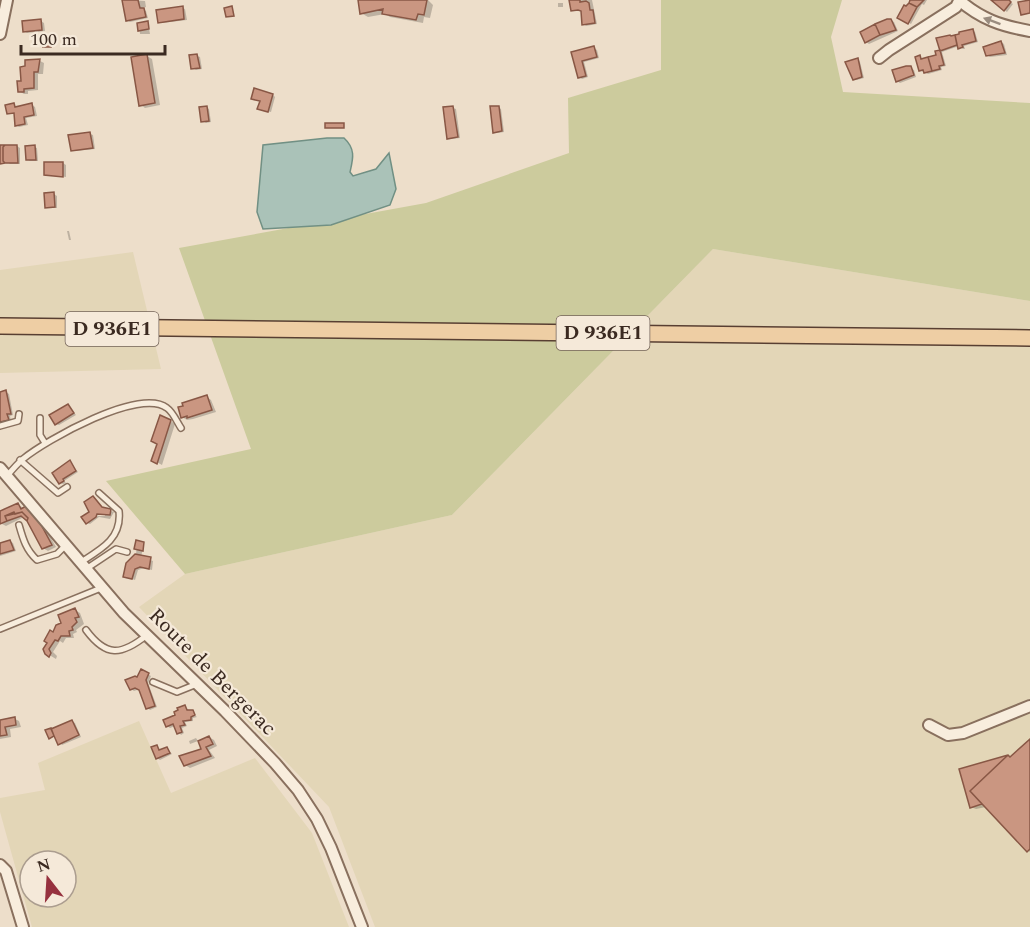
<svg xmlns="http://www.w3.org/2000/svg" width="1030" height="927" viewBox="0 0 1030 927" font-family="Spectral,serif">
<rect width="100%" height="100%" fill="#eddeca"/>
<path fill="#e3d6b7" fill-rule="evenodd" d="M713 249 1030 301V927H375L329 807 139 607 185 574 452 515Z
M133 252 161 369 0 373V270Z
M139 721 171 793 255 758 312 833 349 927H32L0 812V798L45 790 38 763ZM30 861H66V897H30Z"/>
<path fill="#cccb9d" d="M661 0H842L831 37 843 92 1030 103V301L713 249 452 515 185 574 106 481 251 449 179 248 426 203 569 153 568 98 661 70Z"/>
<path fill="#aac2b8" stroke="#719084" stroke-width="1.5" d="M327 138H344C356 149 353 159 350 172L353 176 376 169 389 153 396 189 390 205 331 225 263 229 257 212 263 145Z"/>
<path fill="#0003" d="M128 0 145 1 146 7 141 8 146 11 148 18 130 22 127 20Z
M359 0H428L433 5 430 18 424 17 423 23 390 17 385 14 368 17 361 13Z
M580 0H592L597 24 586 26 584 24 582 10H572Z
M911 0H927L924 5 922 4 911 24 899 17 907 9Z
M991 0H1007L1013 4 1007 12Z
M558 3H563V7H558Z
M182 8 185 9 187 20 162 23 160 22Z
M891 20 894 22 898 31 869 44 866 42Z
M41 21 44 23 45 31 27 33 24 31Z
M148 23 150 34H140L139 24Z
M972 30 975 32 978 42 964 46 965 49H963L959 46 942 52 946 66 941 67 942 70 928 74 920 70 919 57 922 59 938 56 937 52 941 51 938 39 961 35Z
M1001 42 1004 44 1007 55 990 57 987 55Z
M594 48 597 50 599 58 584 62 588 77 582 79 579 77 573 54Z
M147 56 152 59 160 105 145 108 141 105Z
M197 56 200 57 202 69 196 70 193 68Z
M858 60 860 62 864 78 857 80 854 79Z
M40 61 44 63 43 74H38V90L28 91V94H24L19 91 23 82Z
M911 68 914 70 916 77 900 83 897 81Z
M273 95 275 97 271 112 262 110 261 101 256 100Z
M14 105 17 108 32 105 35 107 37 116 26 118 28 125 19 127 16 125V114L8 113Z
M206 107 209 109 211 122 206 123 203 121Z
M498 107 501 109 504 132 498 133 495 132Z
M453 108 456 109 460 138 451 139 448 138Z
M90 134 93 135 95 149 75 151 72 150Z
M17 146 20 148V164H10L3 158 5 163H1V147Z
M34 147 37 148 38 161H30L27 159Z
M63 163 66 165V177L45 174Z
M54 194 57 196V208H49L46 207Z
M67 231H69L71 240H69Z
M6 392 9 394 13 415 10 416 11 421 3 423 0 421V393Z
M207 397 211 400 216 412 193 419 187 420 182 417Z
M68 406 76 415 59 425 56 424Z
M171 421 175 424 162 465 153 460Z
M70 462 78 472 64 481 66 483 63 484 60 483Z
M18 504 42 523 56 547 48 551 43 548 24 517 6 526 0 523V512Z
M104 509 114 512 110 519 99 517 90 524 87 523 89 516H105Z
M10 541 13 543 16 551 0 556V545Z
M137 542 144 544 141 557 153 561 152 570 144 568 138 570 135 580 124 576 136 555Z
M75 610 80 613 84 624 76 630 77 632 73 634 74 638H66L63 643 60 641 53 652 57 656 56 659 46 653 54 635Z
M142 671 151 676 148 683 157 707 150 710 148 708 140 689 134 691 131 689Z
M185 707 197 717 193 718V721L185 722 187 726 182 728 184 733 181 735 175 726 170 728 167 726Z
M15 719 19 721 21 727 10 729 11 737 0 739V721Z
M72 721 75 723 81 737 62 745 56 736 50 738Z
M209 737 214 740 217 746 209 750 215 758 190 768 185 765 203 750Z
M196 738 198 741 190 744 189 741Z
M1030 740V852L986 807 976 809 971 807 961 770 1010 758Z
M157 746 161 751 167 748 172 754 160 760 157 758Z"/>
<path fill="#ca9681" stroke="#885745" stroke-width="1.5" d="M122 0H138L140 8H144L146 17 126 21Z
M358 0H427L424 15 418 14 416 20 382 14 383 9 360 14Z
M569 0H580V2L586 1 589 3 590 10H593L595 23 582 25 581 11 578 10 571 11Z
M910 0H924L917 7 909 3Z
M991 0H1009L1011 2 1004 11Z
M1030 0V13L1021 15 1018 2Z
M909 3 917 7 908 24 897 18 904 5 906 6Z
M183 6 184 19 158 23 156 10Z
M232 6 234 16 226 17 224 8Z
M41 19 42 30 23 32 22 21Z
M887 19H891L896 30 880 35 875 24Z
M148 21 149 29 138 31 137 23Z
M875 24 880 35 865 43 860 32Z
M973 29 976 41 962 45 963 47 958 49 955 35 959 34V32Z
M950 35 951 36 955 35 957 45 940 51 936 38Z
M50 36 51 47H43V37Z
M1001 41 1005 53 986 56 983 47Z
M594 46 597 57 582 61 586 76 578 78 571 52Z
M940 50 944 65 939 66 940 69 932 71 928 57 936 55 935 51Z
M147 54 155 103 139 106 131 57Z
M197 54 200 68 191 69 189 55Z
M920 55 921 59 928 57 932 71 924 73 923 70 919 71 915 57Z
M858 58 862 77 853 80 845 62Z
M40 59 38 72H34V88L24 89V92H18L17 81H21L20 67 25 66V60Z
M906 66H911L914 75 896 82 892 70Z
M254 88 273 94 268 112 257 109 260 101 251 99Z
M14 103 15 107 32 103 34 115 24 117 25 124 15 126 14 113 7 114 5 105Z
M207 106 209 121 201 122 199 107Z
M453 106 458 137 447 139 443 107Z
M490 106H499L502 131 493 133Z
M325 123H344V128H325Z
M90 132 93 148 71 151 68 135Z
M0 145H5L3 147V161L5 163 0 164Z
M5 145H17L18 163H5L3 161V147Z
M35 145 36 160H26L25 146Z
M44 162H63V177L44 175Z
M54 192 55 207 45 208 44 193Z
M6 390 11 414H7L9 420 0 422V392Z
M207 395 212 410 187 418V416L181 418 178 407 183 406 182 403Z
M68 404 74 413 55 425 49 415Z
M160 415 171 420 157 464 151 461 157 444 151 441Z
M70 460 76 471 63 479 64 481 59 484 52 473Z
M93 496 102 507 111 509 110 515 97 514 96 517 86 524 81 517 89 512 84 502Z
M18 503 21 509 26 506 38 519 52 545 42 549 27 521 28 518 22 512 5 516 7 521 0 524V511Z
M14 512 15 514 22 512 28 518 27 521 21 516 7 521 5 516Z
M10 540 14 550 0 554V543Z
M136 540 144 542 143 551 134 549Z
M135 554 151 557 149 569 140 567 135 569 132 579 123 577 126 563Z
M75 608 79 617 75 618 77 622 72 627 73 630 69 631 70 636H61L58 641 55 640 49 649 51 653 49 657 45 654 43 649 47 643 44 641 50 630 53 632 56 625 61 623 58 615Z
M141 669 149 673 146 680 155 706 146 709 139 690 135 688 130 690 125 680 135 676 137 677Z
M185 705 187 710H193L195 715 191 717V720L183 721 185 725 180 726 182 732 177 734 173 724 166 727 163 720 175 715 174 712 178 710 177 708Z
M15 717 16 725 5 727 7 735 0 736V720Z
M72 720 79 735 58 745 51 729Z
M51 728 54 736 49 739 45 730Z
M209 736 213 744 206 747 211 756 184 766 179 756 201 749 198 741Z
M1030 739V849L1027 852 970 791 1008 755 1010 757Z
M157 745 159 750 167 747 170 753 156 759 151 747Z
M1008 755 970 791 982 804 970 808 959 769Z"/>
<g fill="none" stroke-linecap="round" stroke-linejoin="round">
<defs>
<path id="service" d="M40 418V435L45 443
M0 426 18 421 19 414
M20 460 58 493 67 487
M7 476C12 470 17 464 23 459 46 440 140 387 167 408 173 412 177 422 181 428
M19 525C23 539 26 550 37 560L57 554 66 545
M81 562C102 549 122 538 119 511L99 493
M86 569 116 549 127 552
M0 629 101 588
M86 630C106 657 121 656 147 635
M153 682 177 692 197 684"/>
<path id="minor" d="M959 0C981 19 1001 26 1030 31
M0 34 7 0
M879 58 889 50 956 7 959 1
M0 468 124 613 225 711 275 763 298 790 317 819 331 848 362 927
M929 725 948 735 963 733 1030 706
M0 865 6 871 23 927"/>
<path id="primary" d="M0 326 1030 338"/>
</defs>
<use href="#service" stroke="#89705e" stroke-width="8"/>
<use href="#minor" stroke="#89705e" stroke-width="14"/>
<use href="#primary" stroke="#583f32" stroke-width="18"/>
<use href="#service" stroke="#f8eddd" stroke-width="5"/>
<use href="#minor" stroke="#f8eddd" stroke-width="10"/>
<use href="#primary" stroke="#eecea4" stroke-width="15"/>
</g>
<defs><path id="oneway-solid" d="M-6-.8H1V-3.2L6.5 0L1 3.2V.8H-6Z" transform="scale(1.5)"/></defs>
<use fill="#9a8c7f" href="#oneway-solid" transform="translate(992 21) rotate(-160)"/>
<g text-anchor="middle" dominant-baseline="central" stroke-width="4.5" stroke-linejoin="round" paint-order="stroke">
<g fill="#f5e9d9" stroke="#736358" stroke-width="1.5">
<rect x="65.5" y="312" width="93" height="34" rx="4.5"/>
<rect x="556.5" y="316" width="93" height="34" rx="4.5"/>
</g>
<g font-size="20" font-weight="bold" fill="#3b2a21">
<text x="112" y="329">D 936E1</text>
<text x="603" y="333">D 936E1</text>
</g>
<g font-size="21" fill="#3b2a21" stroke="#f5e9d9">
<text transform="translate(212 672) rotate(45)">Route de Bergerac</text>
</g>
</g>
<g transform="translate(48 879) rotate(343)"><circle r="28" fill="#f5e9d9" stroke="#ab9d8f" stroke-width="1.5"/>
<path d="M0-4.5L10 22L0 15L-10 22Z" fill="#96313e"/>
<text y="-9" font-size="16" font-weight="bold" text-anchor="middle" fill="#3b2a21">N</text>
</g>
<path d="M21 45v9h144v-9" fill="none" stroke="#3b2a21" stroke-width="3"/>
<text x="30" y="45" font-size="18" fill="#3b2a21" stroke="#f5e9d9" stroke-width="4.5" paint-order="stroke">100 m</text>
</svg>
